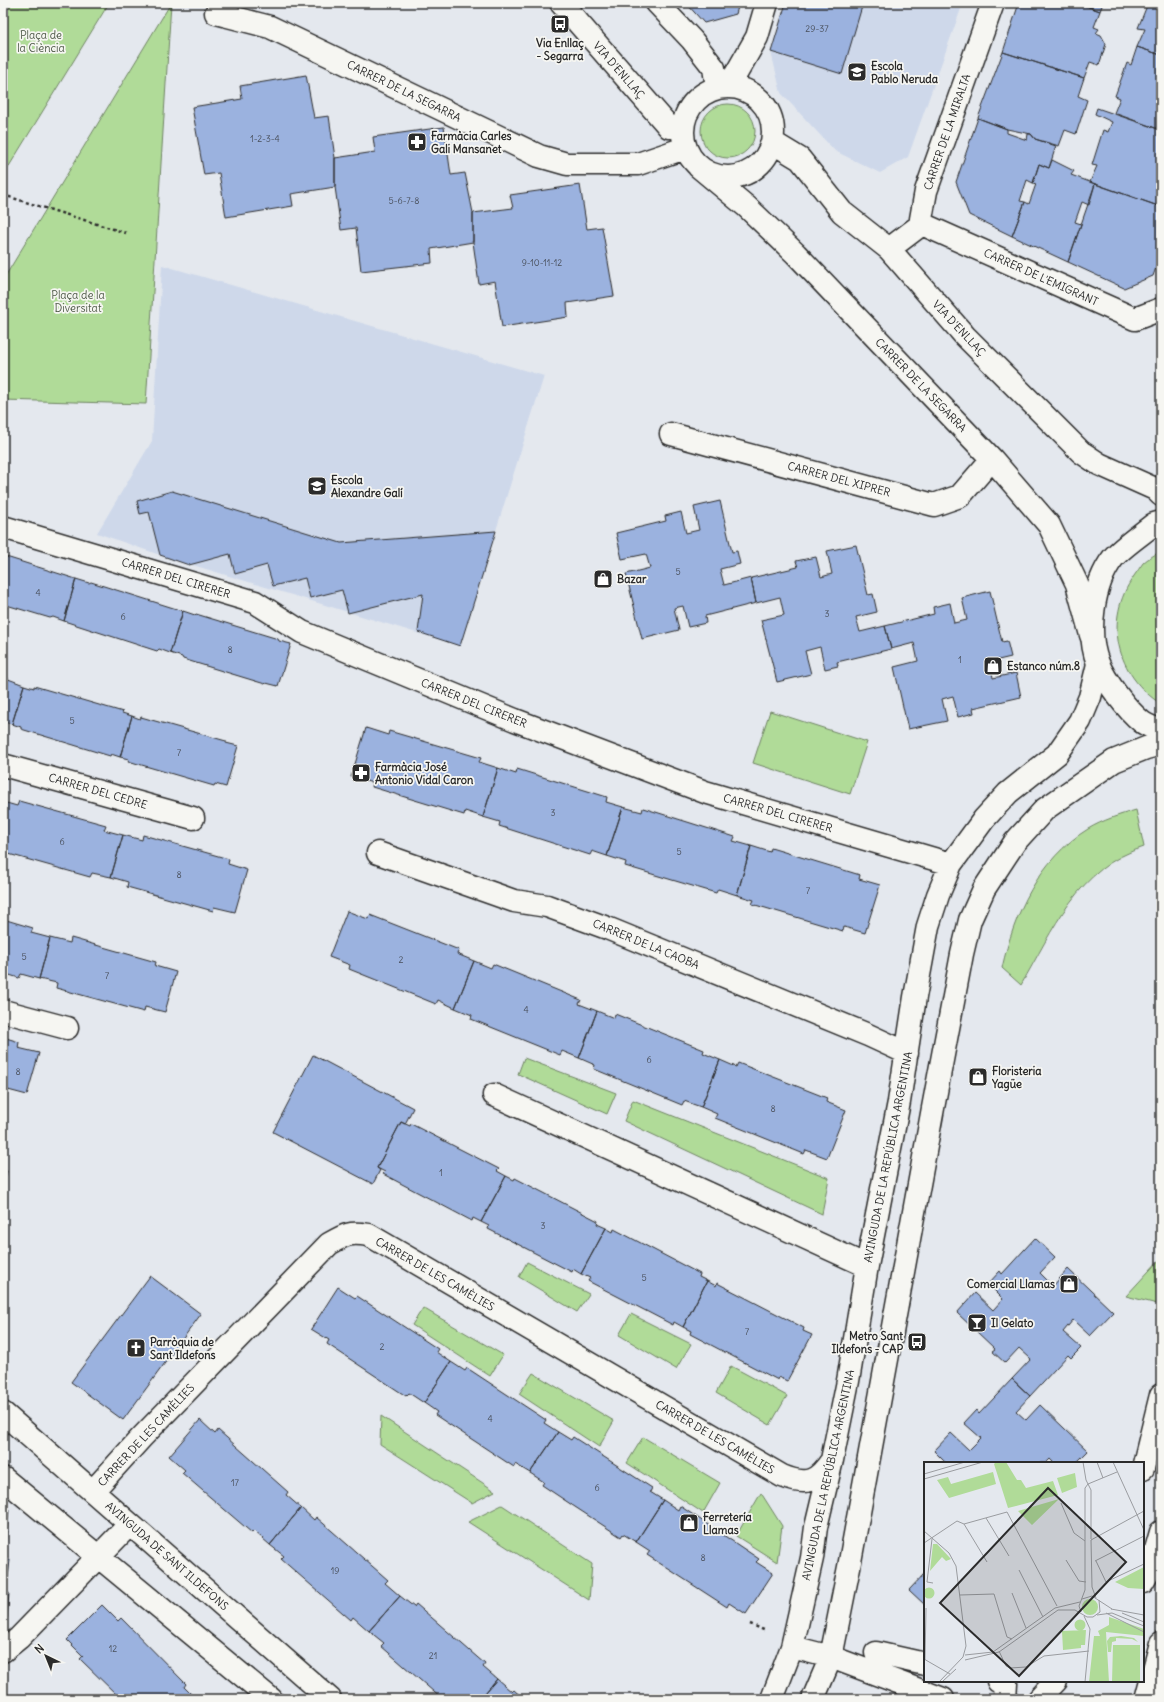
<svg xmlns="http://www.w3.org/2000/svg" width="1164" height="1702" viewBox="0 0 1164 1702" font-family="Delius,sans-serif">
<rect width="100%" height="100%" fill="#e4e8ee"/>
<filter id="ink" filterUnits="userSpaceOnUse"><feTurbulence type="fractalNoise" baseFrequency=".025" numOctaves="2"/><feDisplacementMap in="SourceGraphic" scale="8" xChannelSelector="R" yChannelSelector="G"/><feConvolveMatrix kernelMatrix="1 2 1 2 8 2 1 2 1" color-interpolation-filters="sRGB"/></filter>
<g filter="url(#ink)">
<path fill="#ced8ea" d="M786 3H963L908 157 880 173 835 151 781 93 771 52Z
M162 265 544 376 460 646 160 555 97 533 152 441Z"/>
<path fill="#b0db98" stroke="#6e8362" d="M3 3H109L3 176Z
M171 3 146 404 3 400V280Z
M701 131a27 27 0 1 1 54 0a27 27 0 1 1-54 0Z
M1161 551V704C1116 675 1103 620 1134 576 1137 572 1140 567 1143 563 1148 558 1155 555 1161 551Z
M770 711 867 742 850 794 753 763Z
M1136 810 1144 847C1078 867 1053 930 1021 985L1002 968C1014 914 1039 859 1088 829 1103 820 1119 815 1136 810Z
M524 1058 616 1093 607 1114 518 1074Z
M633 1100 829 1178 822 1214 624 1121Z
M1161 1258V1305L1126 1296Z
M527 1262 589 1294 577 1312 519 1277Z
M423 1308 503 1355 490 1376 412 1325Z
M631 1314 691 1344 676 1369 619 1335Z
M731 1366 787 1396 770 1425 716 1393Z
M533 1373 614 1421 599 1447 519 1394Z
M381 1416 495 1491 472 1503 380 1444Z
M643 1437 720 1483 703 1513 627 1463Z
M761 1493 782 1526 777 1562 736 1536Z
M502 1505 592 1564 589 1600 468 1522Z"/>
<path fill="#9bb2df" stroke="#2b2b2b" d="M686 3H739L736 14 704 23Z
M786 3H863L842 74 771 52Z
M1019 3H1078L1100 11 1094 27 1099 29 1096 33 1101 35 1106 44 1099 65 1090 62 1084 78 1003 52Z
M1078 3H1103L1100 11Z
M1148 3H1161V55L1137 47 1145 29 1138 28Z
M1137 47 1161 55V130L1114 113 1120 98 1115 96 1127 63 1131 65Z
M1003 52 1084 78 1078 96 1087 100 1076 134 1065 130 1059 146 1035 139 1031 134 1007 129 978 118Z
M306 75 314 118 329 116 335 158V187L291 194 293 206 226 217 219 173 204 175 192 107 242 99 240 86Z
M1097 108 1161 130V207L1090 182 1097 166 1092 165 1103 130 1108 132 1112 122 1095 114Z
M978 118 1007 129V133L1027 140 1028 134H1031L1035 139 1056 146 1049 168 1039 164 1033 183 1027 180 1020 201 1025 202 1012 236 969 215 956 182Z
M444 127 451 175 465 173 473 213V242L431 249 432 263 361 271 356 228 341 230 335 187V158L375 152 373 137Z
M1052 160 1074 171 1071 175 1095 184 1089 205 1082 202 1075 222 1081 224 1068 262 1012 236 1025 202 1029 204 1036 184 1033 183 1039 164 1049 168Z
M1095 184 1161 207V254L1153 276 1124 288 1068 262Z
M580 185 587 229 602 227 614 296 567 303 568 317 502 327 495 281 479 284 473 242V213L513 208 510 195Z
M172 491 341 543 496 531 460 646 418 632 423 594 348 613 342 590 310 598 305 578 273 586 267 565 235 574 230 554 189 565 160 555 149 512 140 514 137 501Z
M720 501 732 552 737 551 740 564 720 569 724 585 751 578 756 603 705 616 706 623 688 627 683 606 674 608 679 630 642 639 626 574 650 568 646 554 622 559 616 533 666 521 665 516 681 512 686 533 699 530 694 507Z
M856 545 868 595 873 594 877 612 856 617 860 632 885 626 891 649 837 662 838 666 825 669 820 647 805 651 811 674 777 682 761 620 784 615 780 597 756 603 751 578 798 567 796 561 816 557 821 577 832 574 827 551Z
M3 556 76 579 64 621 53 617 50 618 3 604Z
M76 579 89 583 91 582 183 611 170 653 159 649 157 651 64 621Z
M990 591 1002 642 1007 641 1011 657 990 662 993 678 1016 673 1021 697 973 708 974 713 958 717 953 696 942 699 947 721 908 729 894 667 918 661 914 643 891 649 885 626 934 614 933 607 950 603 954 623 967 620 962 598Z
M183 611 195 615 196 614 278 639 279 641 291 644 278 686 266 683 265 684 183 659 182 657 170 653Z
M3 677 24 685 12 724 3 722Z
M24 685 34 688V686L123 712 122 713 132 716 120 757 111 754 110 756 21 729V727L12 724Z
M132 716 140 719 141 717 226 741V743L238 746 226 787 215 784 214 786 128 761 129 759 120 757Z
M366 728 388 735 389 731 481 758 479 762 498 768 483 817 465 811 464 815 372 787 373 783 351 777Z
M498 768 516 774 517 769 607 797 606 802 623 807 607 856 592 851 590 855 499 826 500 822 483 817Z
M19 801 106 825 104 830 123 835 111 877 92 873 90 877 5 853 6 848H3V802L17 806Z
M623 807 642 812 643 808 735 837 733 841 751 846 737 895 718 889 716 893 625 866 626 862 607 856Z
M123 835 142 840 143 835 229 859 228 864 247 870 235 912 214 907 213 911 127 887 128 882 111 877Z
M751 846 770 852 771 848 860 875 859 879 880 885 865 933 844 927 843 931 752 904 754 900 737 895Z
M347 911 368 919 370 915 459 950 457 954 474 961 455 1008 438 1000 436 1004 349 969 350 965 329 957Z
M3 919 33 928 31 933 50 938 39 979 21 974 19 978 3 973Z
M50 938 70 943 71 938 156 962 155 966 176 972 165 1012 145 1007 144 1012 56 988 57 983 39 979Z
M474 961 491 968 493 964 581 1000 579 1004 597 1011 579 1058 562 1051 560 1055 471 1019 472 1015 455 1008Z
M597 1011 614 1018 615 1014 704 1050 703 1053 720 1060 701 1107 684 1101 682 1105 594 1069 595 1065 579 1058Z
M3 1037 19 1042 18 1048 39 1053 27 1095 8 1090 7 1095 3 1094Z
M313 1055 413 1108 405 1124 401 1122 377 1168 380 1170 373 1184 273 1132Z
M720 1060 736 1067 738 1063 827 1098 826 1102 846 1110 827 1158 806 1150 804 1154 715 1118 717 1114 701 1107Z
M401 1122 410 1126 411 1124 499 1169 497 1171 506 1176 481 1222 473 1218 472 1221 383 1174 385 1172 377 1168Z
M3 1169 7 1171 3 1187Z
M506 1176 514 1180 515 1178 598 1221 597 1224 606 1228 581 1274 573 1269 572 1272 488 1229 489 1226 481 1222Z
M606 1228 613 1232 614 1229 700 1274 699 1277 707 1281 683 1327 674 1322 673 1325 588 1281 590 1278 581 1274Z
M1035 1238 1055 1257 1040 1273 1053 1286 1068 1269 1113 1312 1090 1336 1073 1320 1063 1332 1081 1348 1071 1358 1068 1355 1030 1396 1012 1379 1031 1359 1019 1348 1005 1363 992 1351 995 1349 957 1313 975 1293 993 1310 1003 1299 988 1284 1000 1271 1002 1274Z
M150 1276 201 1314 123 1420 71 1382Z
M707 1281 716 1286 717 1283 804 1328 803 1331 812 1335 787 1381 779 1377 778 1380 690 1334 691 1331 683 1327Z
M338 1287 355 1298 357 1296 438 1349 436 1352 451 1362 424 1403 409 1393 406 1396 327 1344 329 1340 311 1329Z
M451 1362 465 1371 467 1368 546 1420 544 1423 558 1432 530 1473 515 1464 514 1467 435 1415 437 1412 424 1403Z
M1012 1379 1030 1396 1016 1411 1026 1420 1040 1405 1088 1451 1076 1463H1054L1050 1459 1046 1463H946L934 1451 951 1433 969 1450 981 1438 964 1423 976 1410 979 1414Z
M200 1420 215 1434 218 1430 288 1492 286 1495 301 1508 270 1545 254 1531 252 1533 182 1473 185 1470 169 1456Z
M558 1432 571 1440 573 1437 652 1488 650 1492 663 1500 636 1542 623 1534 621 1537 575 1507 542 1485 544 1482 530 1473Z
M663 1500 678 1510 680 1506 759 1559 756 1562 773 1573 746 1614 729 1603 727 1607 647 1555 650 1551 636 1542Z
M301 1508 314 1520 316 1517 388 1580 385 1583 400 1596 369 1631 353 1617 351 1620 281 1559 284 1556 270 1545Z
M3 1509H9L4 1559 10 1560 8 1578H3Z
M925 1573V1605L909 1590Z
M3 1592 9 1593 7 1618 3 1617Z
M400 1596 414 1607 416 1604 485 1664 483 1667 497 1679 480 1699H442L381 1646 384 1643 369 1631Z
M102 1605 118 1621 121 1618 186 1684 184 1687 196 1699H121L80 1659 83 1656 67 1640Z
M497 1679 512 1692 514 1690 524 1699H480Z"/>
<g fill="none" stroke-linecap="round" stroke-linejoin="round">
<defs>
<path id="street" d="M561 3 669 127H682
M657 3 692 40 714 68 717 87
M216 13 270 27 539 156 567 164H638L685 148
M729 86 757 37 767 3
M683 132a45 45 0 1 1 90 0a45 45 0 1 1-90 0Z
M772 142 800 159 842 212 889 249 965 336 1081 452 1099 464 1155 489 1161 495
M699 167 747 207 796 254 992 459 1049 525 1077 584 1091 635
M922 224 1135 319 1161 309
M922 224 921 219 926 191 993 3
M889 249 922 224
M671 434 934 505 960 496 992 459
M3 527 255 602 302 632 515 720 705 792 951 864
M3 765 193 818
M378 853 514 901 547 906 607 928 868 1035 907 1053
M3 1011 67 1028
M494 1095 867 1266
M3 1413 330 1699
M1143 1468 1161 1395
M3 1478 271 1699
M93 1491 141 1438 329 1244C346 1234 349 1232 369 1235L782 1476C807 1486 817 1482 832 1460
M1143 1582 1150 1570 1161 1532
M792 1647 831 1657 943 1699
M3 1651 19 1638 130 1524
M876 1653 925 1664
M998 1681 1006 1683 1005 1699
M772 1699 792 1647 812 1558 816 1527 832 1460 848 1381 867 1266 899 1102 915 997 928 926 938 895 951 864 984 819 1008 793 1057 754 1080 721 1090 697 1098 664
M813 1699 831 1657 849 1567 933 1108 962 954 970 920 984 889 1015 842 1045 809 1114 761 1146 748 1161 744
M1039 1699 1056 1681
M1146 1699 1161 1643"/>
<path id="secondary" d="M1161 522 1154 524C1143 533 1121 548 1113 558 1093 584 1086 633 1098 663 1105 681 1127 710 1142 722 1147 726 1155 728 1161 731"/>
</defs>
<use href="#street" stroke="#2b2b2b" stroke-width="25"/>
<use href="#secondary" stroke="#2b2b2b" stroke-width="25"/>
<path stroke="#2b2b2b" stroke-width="2.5" stroke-dasharray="3 3" stroke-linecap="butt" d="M3 195 126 233
M1158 456 1161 446
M750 1624 766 1631"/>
<use href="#street" stroke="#f6f6f2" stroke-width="22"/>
<use href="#secondary" stroke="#f6f6f2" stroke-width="22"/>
</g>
</g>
<defs>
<symbol id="bus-square" viewBox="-11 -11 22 22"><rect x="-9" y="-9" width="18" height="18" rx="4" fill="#2b2b2b" stroke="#f6f6f2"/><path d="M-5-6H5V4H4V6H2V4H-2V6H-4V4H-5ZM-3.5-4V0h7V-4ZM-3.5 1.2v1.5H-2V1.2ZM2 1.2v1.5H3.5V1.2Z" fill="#fff"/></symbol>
<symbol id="school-square" viewBox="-11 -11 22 22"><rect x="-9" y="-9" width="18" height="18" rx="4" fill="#2b2b2b" stroke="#f6f6f2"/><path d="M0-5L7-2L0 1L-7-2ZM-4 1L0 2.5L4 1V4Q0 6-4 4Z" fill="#fff"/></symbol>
<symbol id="pharmacy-square" viewBox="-11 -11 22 22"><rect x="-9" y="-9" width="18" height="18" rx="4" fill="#2b2b2b" stroke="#f6f6f2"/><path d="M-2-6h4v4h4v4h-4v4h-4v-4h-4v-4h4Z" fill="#fff"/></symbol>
<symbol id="shop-square" viewBox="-11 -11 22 22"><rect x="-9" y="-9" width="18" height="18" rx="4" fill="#2b2b2b" stroke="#f6f6f2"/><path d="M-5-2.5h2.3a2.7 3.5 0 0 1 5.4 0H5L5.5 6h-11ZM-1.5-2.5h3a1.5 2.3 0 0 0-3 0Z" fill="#fff"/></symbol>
<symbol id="bar-square" viewBox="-11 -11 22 22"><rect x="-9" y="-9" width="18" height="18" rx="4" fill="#2b2b2b" stroke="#f6f6f2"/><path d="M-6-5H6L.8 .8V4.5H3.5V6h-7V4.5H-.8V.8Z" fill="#fff"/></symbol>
<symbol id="church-square" viewBox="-11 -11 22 22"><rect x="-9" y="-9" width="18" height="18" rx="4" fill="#2b2b2b" stroke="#f6f6f2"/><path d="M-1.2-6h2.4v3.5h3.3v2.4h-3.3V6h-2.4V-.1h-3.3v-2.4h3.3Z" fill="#fff"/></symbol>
</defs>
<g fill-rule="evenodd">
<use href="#bus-square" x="549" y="13" width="22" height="22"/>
<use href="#school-square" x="846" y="61" width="22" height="22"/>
<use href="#pharmacy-square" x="406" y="131" width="22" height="22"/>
<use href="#school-square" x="306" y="475" width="22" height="22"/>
<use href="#shop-square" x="592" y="568" width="22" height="22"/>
<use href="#shop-square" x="982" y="655" width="22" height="22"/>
<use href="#pharmacy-square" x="350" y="762" width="22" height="22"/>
<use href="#shop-square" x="967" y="1066" width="22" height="22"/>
<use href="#shop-square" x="1058" y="1273" width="22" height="22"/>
<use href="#bar-square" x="966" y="1312" width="22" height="22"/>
<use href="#bus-square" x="906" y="1331" width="22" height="22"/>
<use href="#church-square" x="125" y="1337" width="22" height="22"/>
<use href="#shop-square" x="678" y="1512" width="22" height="22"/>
</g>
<g text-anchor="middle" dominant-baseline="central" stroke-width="3.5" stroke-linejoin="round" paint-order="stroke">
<g font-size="9" fill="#474d58">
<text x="817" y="28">29-37</text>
<text x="265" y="138">1-2-3-4</text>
<text x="404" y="200">5-6-7-8</text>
<text x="542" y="262">9-10-11-12</text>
<text x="678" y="571">5</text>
<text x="38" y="592">4</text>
<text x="827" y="613">3</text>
<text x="123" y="616">6</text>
<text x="230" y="649">8</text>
<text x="960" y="659">1</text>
<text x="72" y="720">5</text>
<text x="179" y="752">7</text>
<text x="553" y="812">3</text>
<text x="62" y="841">6</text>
<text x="679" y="851">5</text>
<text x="179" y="874">8</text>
<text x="808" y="890">7</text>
<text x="24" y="956">5</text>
<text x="401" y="959">2</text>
<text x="107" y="975">7</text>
<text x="526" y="1009">4</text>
<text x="649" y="1059">6</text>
<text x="18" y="1071">8</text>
<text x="773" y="1108">8</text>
<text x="441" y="1172">1</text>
<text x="543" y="1225">3</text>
<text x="644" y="1277">5</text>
<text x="747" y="1331">7</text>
<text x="382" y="1346">2</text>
<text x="490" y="1418">4</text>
<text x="235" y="1482">17</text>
<text x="597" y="1487">6</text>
<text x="703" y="1557">8</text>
<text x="335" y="1570">19</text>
<text x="113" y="1648">12</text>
<text x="433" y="1655">21</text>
</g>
<g font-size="11" fill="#4c5746" stroke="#f6f6f2">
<text x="41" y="35">Plaça de<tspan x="41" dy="13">la Ciència</tspan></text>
<text x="78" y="295">Plaça de la<tspan x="78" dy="13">Diversitat</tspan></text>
</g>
<g font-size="11" font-weight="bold" fill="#2b2b2b" stroke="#f6f6f2" text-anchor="start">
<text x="560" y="43" text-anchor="middle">Via Enllaç<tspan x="560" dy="13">- Segarra</tspan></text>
<text x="871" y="66">Escola<tspan x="871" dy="13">Pablo Neruda</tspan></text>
<text x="431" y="136">Farmàcia Carles<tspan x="431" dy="13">Gali Mansanet</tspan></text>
<text x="331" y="480">Escola<tspan x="331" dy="13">Alexandre Galí</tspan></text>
<text x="617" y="579">Bazar</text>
<text x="1007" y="666">Estanco núm.8</text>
<text x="375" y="767">Farmàcia José<tspan x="375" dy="13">Antonio Vidal Caron</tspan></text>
<text x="992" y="1071">Floristeria<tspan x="992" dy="13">Yagüe</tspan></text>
<text x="1055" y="1284" text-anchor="end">Comercial Llamas</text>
<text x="991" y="1323">Il Gelato</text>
<text x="903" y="1336" text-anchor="end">Metro Sant<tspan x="903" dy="13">Ildefons - CAP</tspan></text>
<text x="150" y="1342">Parròquia de<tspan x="150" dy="13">Sant Ildefons</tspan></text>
<text x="703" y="1517">Ferretería<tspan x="703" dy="13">Llamas</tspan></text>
</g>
<g font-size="11" fill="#2b2b2b" stroke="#f6f6f2">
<text transform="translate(619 70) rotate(49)">VIA D'ENLLAÇ</text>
<text transform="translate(404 91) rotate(26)">CARRER DE LA SEGARRA</text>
<text transform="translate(947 132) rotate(-71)">CARRER DE LA MIRALTA</text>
<text transform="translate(1041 277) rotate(24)">CARRER DE L'EMIGRANT</text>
<text transform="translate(959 328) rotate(47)">VIA D'ENLLAÇ</text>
<text transform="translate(921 385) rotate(46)">CARRER DE LA SEGARRA</text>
<text transform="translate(839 479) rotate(15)">CARRER DEL XIPRER</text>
<text transform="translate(176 578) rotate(17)">CARRER DEL CIRERER</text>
<text transform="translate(474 703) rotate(22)">CARRER DEL CIRERER</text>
<text transform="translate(98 791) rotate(16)">CARRER DEL CEDRE</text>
<text transform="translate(778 813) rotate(16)">CARRER DEL CIRERER</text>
<text transform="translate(646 944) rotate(22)">CARRER DE LA CAOBA</text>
<text transform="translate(888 1157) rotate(-79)">AVINGUDA DE LA REPÚBLICA ARGENTINA</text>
<text transform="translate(435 1274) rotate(30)">CARRER DE LES CAMÈLIES</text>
<text transform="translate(146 1435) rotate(-47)">CARRER DE LES CAMÈLIES</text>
<text transform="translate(715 1437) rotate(30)">CARRER DE LES CAMÈLIES</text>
<text transform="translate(828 1475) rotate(-78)">AVINGUDA DE LA REPÚBLICA ARGENTINA</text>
<text transform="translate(167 1556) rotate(41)">AVINGUDA DE SANT ILDEFONS</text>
</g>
</g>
<g transform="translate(924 1462)">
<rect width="220" height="220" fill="#e4e8ee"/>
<path d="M72 0H82L93 18H97L102 26 129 19 134 33 84 46 70 2ZM69 10 72 22 25 36 13 18 24 15 27 22ZM151 11 153 25 138 31 133 16ZM135 37 108 63 94 49ZM9 82H13L27 97 22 99 18 95 6 109ZM220 105V127L204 126 191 120ZM-0.5 131a5.5 5.5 0 1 1 11 0a5.5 5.5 0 1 1-11 0ZM158 145a8 8 0 1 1 16 0a8 8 0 1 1-16 0ZM185 155 220 167V174L182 170 185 220H165L170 174H176L174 169 185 163ZM150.5 163a5.5 5.5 0 1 1 11 0a5.5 5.5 0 1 1-11 0ZM162 168 161 183H157V186L139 188 138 169ZM197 174 210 176 214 180 208 177 192 176V179L188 180 187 190H184L183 179 186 175ZM189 183H216V220H188Z" fill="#b0db98"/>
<path fill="none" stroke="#9a9ca0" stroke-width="1" d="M159 0 162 18 167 28V77M173 0 179 16M189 0 220 68M0 12 41 0M0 17 59 0M164 22 193 10M137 41 150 71 161 79M62 56 85 94M40 62 63 100M0 69 25 91 32 104 42 184 39 195 15 220M8 77 3 120 9 121M167 78 220 49M167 78 168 125 172 136M0 81 33 59 40 62 83 50 133 144M142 98 155 119 162 120M171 99 220 74M172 99 182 120 220 102M95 108 119 155M88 131 102 166M36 133 70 132 83 175 88 177M158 137 168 134 188 147M187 147 220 153M157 150 155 144 161 128V26L164 22M182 151 220 170M198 151 220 160M173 153 188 151 220 164M160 154 166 167 161 220M75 189 82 204 86 206 102 205 120 194 165 189M41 193 69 190 131 146 156 140M0 197 26 212M1 198 2 146M41 198 75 190 134 148H151L163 155H169L176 150 175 138M19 219 32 207"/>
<path fill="#2b2b2b" fill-opacity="0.15" stroke="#2b2b2b" stroke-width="2" d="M124 26 202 100 95 214 16 141Z"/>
<rect width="220" height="220" fill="none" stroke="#2b2b2b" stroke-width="2"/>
</g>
<rect width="1164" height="1702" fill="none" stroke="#f6f6f2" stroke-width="16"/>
<rect x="8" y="8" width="1148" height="1686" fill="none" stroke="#2b2b2b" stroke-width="1.5" filter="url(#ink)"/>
<g transform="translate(46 1656) rotate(317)" stroke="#f6f6f2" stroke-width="3" paint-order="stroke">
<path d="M0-3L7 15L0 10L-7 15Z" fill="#2b2b2b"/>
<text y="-6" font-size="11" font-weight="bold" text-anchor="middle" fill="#2b2b2b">N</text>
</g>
</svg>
